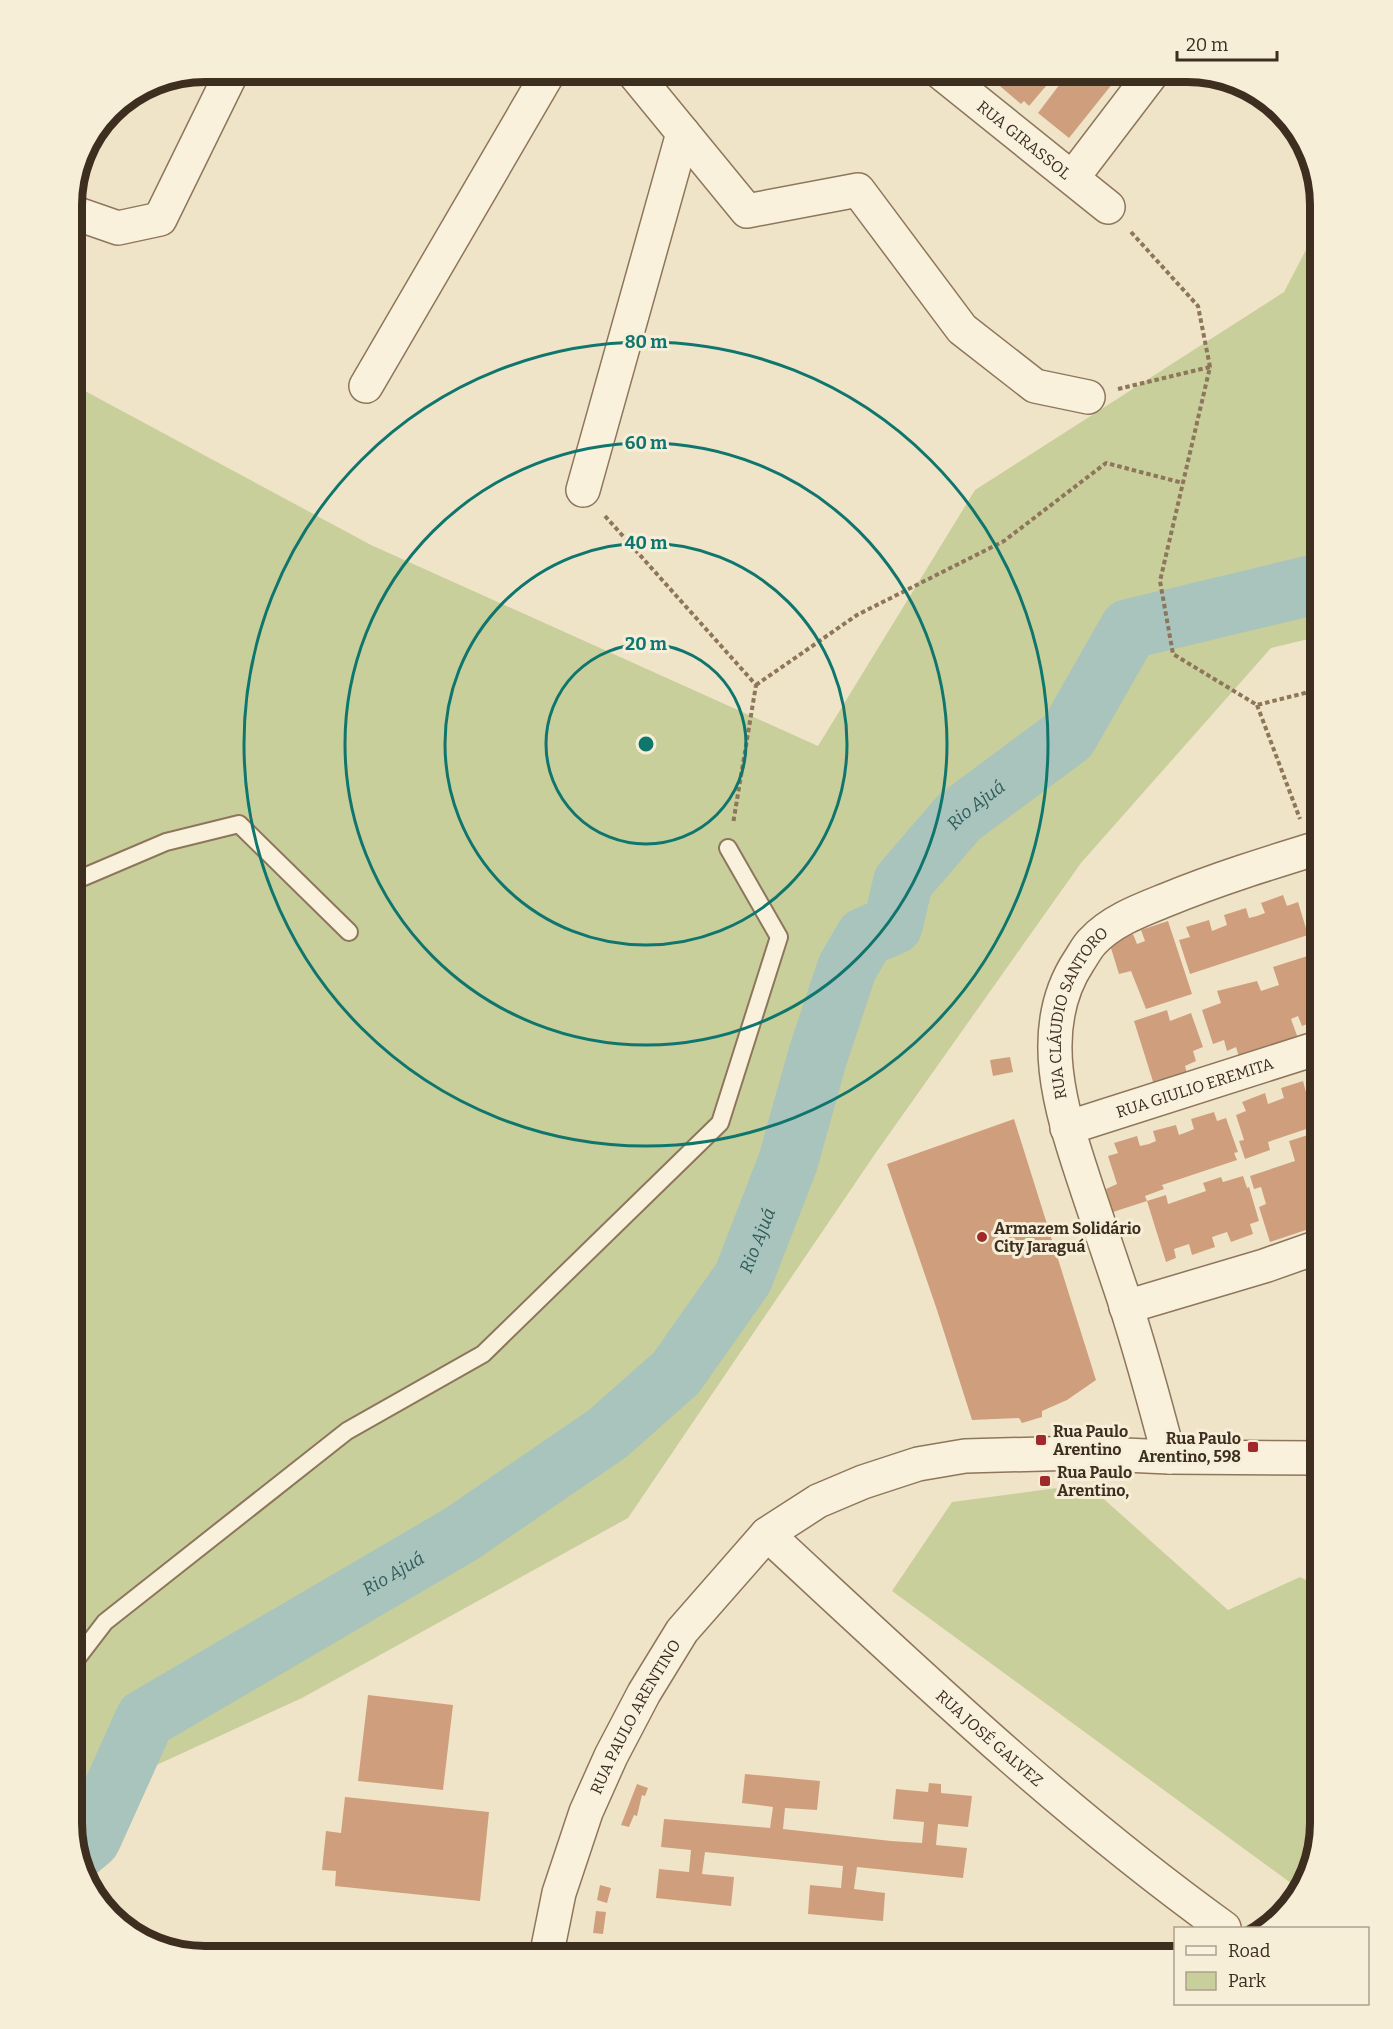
<svg xmlns="http://www.w3.org/2000/svg" width="1393" height="2029" viewBox="0 0 1393 2029" font-family="Bitter,serif">
<rect width="100%" height="100%" fill="#f0e4c8"/>
<path fill="#c9cf9b" d="M1321 221V636L1271 648 1081 863 875 1154 628 1518 302 1698 72 1804V384L371 545 818 746 975 490 1284 292Z
M1087 1484 1228 1610 1300 1577 1321 1588V1824L1303 1890 1299 1889 892 1591 952 1502Z"/>
<g fill="none" stroke-linecap="round" stroke-linejoin="round">
<path stroke="#a9c4bc" stroke-width="60" id="s1" d="M79 1849 91 1839 145 1719 461 1534 607 1434 676 1373 743 1278 788 1162 818 1055 847 968 865 937 893 925 903 882 959 817 1068 736 1129 629 1321 583"/>
</g>
<path fill="#cf9f7d" d="M989 72H1058L1029 106 1024 101 1021 104 987 75Z
M1069 72 1121 73 1069 138 1038 113Z
M1321 882V932L1319 933 1307 898 1318 894 1314 884Z
M1283 895 1287 906 1298 902 1308 935 1190 974 1179 940 1190 937 1186 927 1209 920 1212 931 1227 925 1224 915 1246 908 1249 918 1257 916 1265 913 1261 903Z
M1168 921 1192 994 1146 1009 1131 971 1119 974 1110 945 1133 934 1137 944 1145 941 1141 930Z
M1320 952 1321 1019 1302 1026 1298 1016 1291 1019 1299 1041 1240 1060 1236 1047 1227 1051 1224 1040 1213 1044 1202 1010 1221 1003 1217 991 1257 981 1261 991 1279 985 1273 967Z
M1167 1010 1170 1021 1191 1013 1203 1047 1193 1051 1196 1061 1185 1066 1188 1077 1155 1088 1134 1021Z
M1010 1057 1013 1072 993 1076 990 1060Z
M1303 1081 1306 1092 1321 1087V1124L1268 1142 1270 1150 1245 1159 1239 1141 1244 1140 1236 1115 1246 1111 1242 1102 1265 1093 1268 1104 1284 1098 1281 1088Z
M1214 1112 1217 1121 1226 1118 1238 1152 1234 1153 1237 1160 1162 1185 1164 1189 1145 1196 1147 1201 1113 1212 1106 1189 1117 1184 1108 1156 1118 1153 1114 1143 1137 1136 1140 1146 1149 1144 1156 1141 1153 1131 1176 1125 1179 1135 1187 1132 1194 1129 1191 1119Z
M1014 1119 1096 1380 1067 1400 1042 1411V1417L1022 1423 1019 1418 972 1420 937 1310 887 1164Z
M1308 1135 1315 1156 1321 1154V1225L1270 1242 1259 1207 1266 1204 1261 1187 1254 1189 1250 1176 1295 1161 1289 1141Z
M1243 1176 1247 1188 1249 1187 1259 1221 1250 1224 1253 1234 1231 1242 1227 1232 1212 1237 1215 1247 1192 1255 1189 1244 1174 1249 1176 1258 1166 1262 1147 1201 1166 1195 1168 1204 1206 1191 1203 1183 1221 1177 1223 1182Z
M368 1695 453 1705 443 1790 358 1781Z
M745 1774 820 1781 817 1810 785 1808 783 1829 891 1841 922 1843 924 1822 893 1819 896 1789 928 1792 929 1783 941 1784V1793L972 1796 968 1827 938 1824 936 1845 967 1848 963 1878 857 1867 854 1889 885 1893 883 1921 808 1914 810 1885 841 1888 843 1866 705 1852 702 1874 734 1877 731 1906 656 1898 659 1869 689 1872 691 1850 661 1847 664 1819 770 1828 773 1807 742 1803Z
M637 1784 648 1788 645 1796 642 1795 637 1816 634 1815 629 1827 621 1825Z
M345 1797 489 1812 480 1901 335 1886 336 1871 322 1870 326 1831 341 1833Z
M600 1885 611 1888 607 1903 597 1900Z
M596 1911 606 1912 603 1934 593 1933Z"/>
<g fill="none" stroke-linecap="round" stroke-linejoin="round">
<defs>
<path id="lane" d="M72 882 166 842 239 824 349 932
M72 1665 105 1622 347 1431 483 1354 720 1123 779 937 728 848"/>
<g id="street">
<path d="M633 72 747 211 858 190 962 329 1035 386 1088 397"/>
<path id="s2" d="M940 72 1108 207"/>
<path d="M1073 177 1153 72"/>
<path d="M72 212 118 228 160 219 232 72"/>
<path d="M366 386 549 72"/>
<path d="M583 490 683 133"/>
<path id="s3" d="M1067 1128 1321 1047"/>
<path d="M1126 1307 1264 1266 1321 1246"/>
<path id="s4" d="M1169 1457C1155 1403 1140 1349 1123 1296 1111 1261 1100 1227 1088 1192 1064 1119 1032 1032 1079 961 1083 955 1087 947 1092 942 1111 921 1141 910 1166 900 1217 879 1269 863 1321 847"/>
<path id="s5" d="M767 1534C916 1672 1059 1809 1224 1928"/>
<path id="s6" d="M546 1957 559 1893 586 1812 611 1756 644 1693 682 1631 767 1534 818 1501 863 1482 918 1464 965 1456 1079 1453 1169 1457 1321 1458"/>
</g>
</defs>
<use href="#lane" stroke="#8d765c" stroke-width="20"/>
<use href="#street" stroke="#8d765c" stroke-width="36"/>
<path stroke="#8d765c" stroke-width="4" stroke-dasharray="4.5 3" stroke-linecap="butt" d="M1131 232 1198 306 1210 367 1160 581 1173 654 1257 705 1321 689
M1118 389 1210 367
M605 516 756 685 733 824
M756 685 857 615 1004 541 1106 463 1183 483
M1257 705 1300 819"/>
<use href="#lane" stroke="#faf1dc" stroke-width="16"/>
<use href="#street" stroke="#faf1dc" stroke-width="33"/>
</g>
<g fill="none" stroke="#0f766e" stroke-width="3">
<circle cx="646" cy="744" r="100"/>
<circle cx="646" cy="744" r="201"/>
<circle cx="646" cy="744" r="301"/>
<circle cx="646" cy="744" r="402"/>
</g>
<g fill="#9e2a2b" stroke="#f7eed8" stroke-width="2">
<circle cx="982" cy="1237" r="6"/>
<rect x="1035" y="1434" width="12" height="12" rx="3"/>
<rect x="1247" y="1441" width="12" height="12" rx="3"/>
<rect x="1039" y="1475" width="12" height="12" rx="3"/>
</g>
<g text-anchor="middle" dominant-baseline="central" stroke-width="6" stroke-linejoin="round" paint-order="stroke">
<g font-size="16" fill="#3d2e20" stroke="#f7eed8">
<text stroke="none"><textPath href="#s2" startOffset="108">RUA GIRASSOL</textPath></text>
<text stroke="none"><textPath href="#s4" startOffset="466">RUA CLÁUDIO SANTORO</textPath></text>
<text stroke="none"><textPath href="#s3" startOffset="134">RUA GIULIO EREMITA</textPath></text>
<text stroke="none"><textPath href="#s6" startOffset="258">RUA PAULO ARENTINO</textPath></text>
<text stroke="none"><textPath href="#s5" startOffset="302">RUA JOSÉ GALVEZ</textPath></text>
</g>
<g font-size="16" font-weight="bold" fill="#3d2e20" stroke="#f7eed8" text-anchor="start">
<text x="994" y="1228">Armazem Solidário<tspan x="994" dy="18">City Jaraguá</tspan></text>
<text x="1053" y="1431">Rua Paulo<tspan x="1053" dy="18">Arentino</tspan></text>
<text x="1241" y="1438" text-anchor="end">Rua Paulo<tspan x="1241" dy="18">Arentino, 598</tspan></text>
<text x="1057" y="1472">Rua Paulo<tspan x="1057" dy="18">Arentino,</tspan></text>
</g>
<g font-size="18" font-style="italic" fill="#2f5d5a" stroke="#f7eed8">
<text stroke="none"><textPath href="#s1" startOffset="1443">Rio Ajuá</textPath></text>
<text stroke="none"><textPath href="#s1" startOffset="939">Rio Ajuá</textPath></text>
<text stroke="none"><textPath href="#s1" startOffset="435">Rio Ajuá</textPath></text>
</g>
</g>
<path d="M0 0H1393V2029H0ZM205 82H1187A123 123 0 0 1 1310 205V1823A123 123 0 0 1 1187 1946H205A123 123 0 0 1 82 1823V205A123 123 0 0 1 205 82Z" fill="#f7eed8" fill-rule="evenodd"/>
<path fill="none" stroke="#3d2e20" stroke-width="8" d="M205 82H1187A123 123 0 0 1 1310 205V1823A123 123 0 0 1 1187 1946H205A123 123 0 0 1 82 1823V205A123 123 0 0 1 205 82Z"/>
<circle cx="646" cy="744" r="9" fill="#0f766e" stroke="#f7eed8" stroke-width="3"/>
<g font-size="18" text-anchor="middle" font-weight="bold" fill="#0f766e" stroke="#f7eed8" stroke-width="6" stroke-linejoin="round" paint-order="stroke">
<text x="646" y="348">80 m</text>
<text x="646" y="449">60 m</text>
<text x="646" y="549">40 m</text>
<text x="646" y="650">20 m</text>
</g>
<rect x="1174" y="1927" width="195" height="78" fill="#f7eed8" stroke="#ada18e" stroke-width="1.5"/>
<rect x="1186" y="1946" width="30" height="9" fill="#faf1dc" stroke="#ada18e" stroke-width="1.5"/>
<text x="1228" y="1957" font-size="18" fill="#3d2e20">Road</text>
<rect x="1186" y="1972" width="30" height="18" fill="#c9cf9b" stroke="#ada18e" stroke-width="1.5"/>
<text x="1228" y="1987" font-size="18" fill="#3d2e20">Park</text>
<path d="M1177 51v9h100v-9" fill="none" stroke="#3d2e20" stroke-width="3"/>
<text x="1186" y="51" font-size="18" fill="#3d2e20" stroke="#f7eed8" stroke-width="4.5" paint-order="stroke">20 m</text>
</svg>
